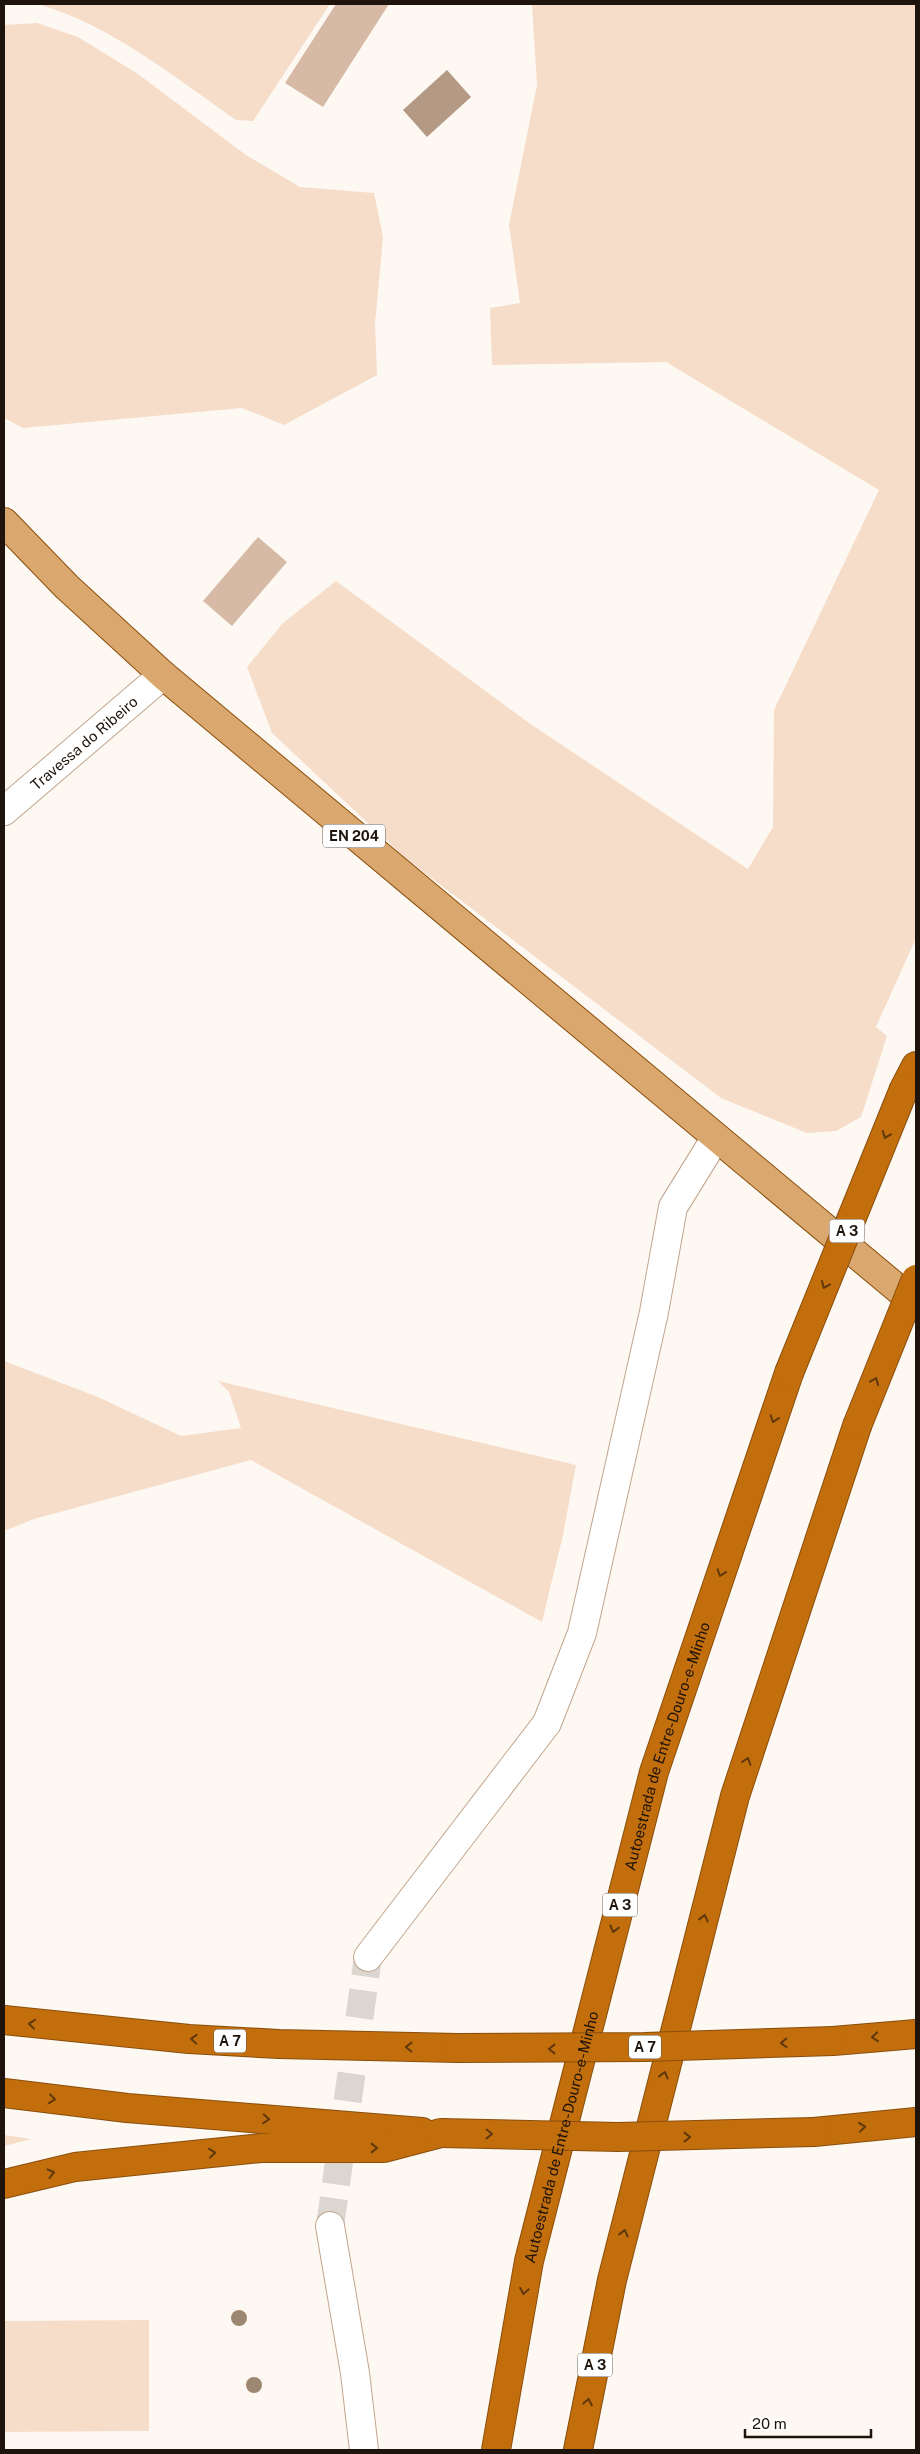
<svg xmlns="http://www.w3.org/2000/svg" width="920" height="2454" viewBox="0 0 920 2454" font-family="'Public Sans',sans-serif">
<rect width="100%" height="100%" fill="#fef8f3"/>
<path fill="#f6ddca" d="M38 4H330L253 121 236 120C173 76 112 26 38 4Z
M532 4H916V938L876 1027 887 1036 861 1117 836 1131 807 1133 721 1098 405 858 272 733 247 667 283 623 336 581 529 723 748 869 773 827 774 710 879 490 666 362 492 365 490 308 520 303 509 225 537 85Z
M37 23 78 37 138 74 246 155 300 187 374 193 383 237 375 324 377 375 284 425 242 408 23 428 4 418V25Z
M4 1361 98 1397 181 1436 241 1428 229 1392 218 1381 576 1465 563 1535 542 1622 251 1460 34 1519 4 1531Z
M4 2135 32 2139 4 2146Z
M149 2320V2431L4 2432V2321Z"/>
<path fill="#b49984" d="M447 70 471 97 427 137 403 110Z"/>
<path fill="#d6baa5" d="M336 4H389L323 107 285 83Z
M258 537 287 562 232 626 203 601Z"/>
<g fill="none" stroke-linecap="round" stroke-linejoin="round">
<path stroke="#dcd6d0" stroke-width="28" stroke-dasharray="28 14" stroke-linecap="butt" d="M330 2226 368 1957"/>
<defs>
<g id="minor">
<path id="s1" d="M4 811 163 675"/>
<path d="M368 1957 547 1723 582 1633 654 1312 673 1207 715 1139"/>
<path d="M330 2226 355 2373 364 2450"/>
</g>
<path id="primary" d="M4 522 67 587 163 675 916 1304"/>
<g id="motorway">
<path d="M904 1089 916 1066"/>
<path d="M4 2020 189 2039 279 2044 458 2048"/>
<path d="M833 2041 916 2034"/>
<path d="M4 2093 127 2108 422 2132"/>
<path d="M814 2132 916 2122"/>
<path d="M4 2184 75 2167 261 2148H384L441 2133"/>
<path id="s2" d="M496 2450 529 2261 654 1772 789 1373"/>
<path d="M578 2450 612 2280 735 1796 857 1426"/>
</g>
</defs>
<use href="#minor" stroke="#c2a58e" stroke-width="30"/>
<use href="#primary" stroke="#894e0c" stroke-width="30"/>
<use href="#motorway" stroke="#894e0c" stroke-width="30"/>
<use href="#minor" stroke="#fff" stroke-width="28"/>
<use href="#primary" stroke="#daa86e" stroke-width="28"/>
<use href="#motorway" stroke="#c26e0d" stroke-width="28"/>
<defs>
<path id="motorway-bridge" d="M789 1373 904 1089
M857 1426 916 1279
M458 2048 645 2047 833 2041
M441 2133 618 2137 814 2132"/>
</defs>
<use href="#motorway-bridge" stroke="#894e0c" stroke-width="30" stroke-linecap="butt"/>
<use href="#motorway-bridge" stroke="#c26e0d" stroke-width="28"/>
</g>
<g fill="#9e8770">
<circle cx="239" cy="2318" r="8"/>
<circle cx="254" cy="2385" r="8"/>
</g>
<defs><path id="oneway-chevron" d="M-2-3.5L2.5 0L-2 3.5" fill="none" stroke-width="1.6" stroke-linecap="round" stroke-linejoin="round" transform="scale(1.25)"/></defs>
<g stroke="#60380c">
<use href="#oneway-chevron" transform="translate(886 1135) rotate(112)"/>
<use href="#oneway-chevron" transform="translate(825 1285) rotate(112)"/>
<use href="#oneway-chevron" transform="translate(875 1381) rotate(-68)"/>
<use href="#oneway-chevron" transform="translate(774 1419) rotate(109)"/>
<use href="#oneway-chevron" transform="translate(721 1573) rotate(109)"/>
<use href="#oneway-chevron" transform="translate(747 1761) rotate(-72)"/>
<use href="#oneway-chevron" transform="translate(704 1918) rotate(-76)"/>
<use href="#oneway-chevron" transform="translate(614 1929) rotate(104)"/>
<use href="#oneway-chevron" transform="translate(32 2024) rotate(-174)"/>
<use href="#oneway-chevron" transform="translate(875 2037) rotate(175)"/>
<use href="#oneway-chevron" transform="translate(194 2039) rotate(-177)"/>
<use href="#oneway-chevron" transform="translate(784 2043) rotate(178)"/>
<use href="#oneway-chevron" transform="translate(409 2047) rotate(-179)"/>
<use href="#oneway-chevron" transform="translate(552 2049) rotate(180)"/>
<use href="#oneway-chevron" transform="translate(664 2075) rotate(-76)"/>
<use href="#oneway-chevron" transform="translate(52 2099) rotate(7)"/>
<use href="#oneway-chevron" transform="translate(266 2119) rotate(4)"/>
<use href="#oneway-chevron" transform="translate(862 2127) rotate(-6)"/>
<use href="#oneway-chevron" transform="translate(489 2134) rotate(1)"/>
<use href="#oneway-chevron" transform="translate(687 2137) rotate(-1)"/>
<use href="#oneway-chevron" transform="translate(374 2148)"/>
<use href="#oneway-chevron" transform="translate(212 2153) rotate(-6)"/>
<use href="#oneway-chevron" transform="translate(51 2173) rotate(-14)"/>
<use href="#oneway-chevron" transform="translate(624 2233) rotate(-76)"/>
<use href="#oneway-chevron" transform="translate(524 2291) rotate(100)"/>
<use href="#oneway-chevron" transform="translate(588 2402) rotate(-79)"/>
</g>
<g text-anchor="middle" dominant-baseline="central" stroke-width="5" stroke-linejoin="round" paint-order="stroke">
<g fill="#fff" stroke="#625a54" stroke-width="1">
<rect x="323" y="824.5" width="62" height="23" rx="4"/>
<rect x="829.5" y="1219.5" width="35" height="23" rx="4"/>
<rect x="602.5" y="1893.5" width="35" height="23" rx="4"/>
<rect x="214" y="2029.5" width="32" height="23" rx="4"/>
<rect x="629" y="2035.5" width="32" height="23" rx="4"/>
<rect x="577.5" y="2353.5" width="35" height="23" rx="4"/>
</g>
<g font-size="14" font-weight="bold" fill="#1e140b">
<text x="354" y="836">EN 204</text>
<text x="847" y="1231">A 3</text>
<text x="620" y="1905">A 3</text>
<text x="230" y="2041">A 7</text>
<text x="645" y="2047">A 7</text>
<text x="595" y="2365">A 3</text>
</g>
<g font-size="15" fill="#1e140b" stroke="#fff">
<text stroke="none"><textPath href="#s1" startOffset="105">Travessa do Ribeiro</textPath></text>
<text stroke="none"><textPath href="#s2" startOffset="725">Autoestrada de Entre-Douro-e-Minho</textPath></text>
<text stroke="none"><textPath href="#s2" startOffset="320">Autoestrada de Entre-Douro-e-Minho</textPath></text>
</g>
</g>
<rect width="920" height="2454" fill="none" stroke="#1e140b" stroke-width="10"/>
<path d="M745 2429v8h126v-8" fill="none" stroke="#1e140b" stroke-width="2.5"/>
<text x="752" y="2429" font-size="15" fill="#1e140b" stroke="#ffffff" stroke-width="4" paint-order="stroke">20 m</text>
</svg>
